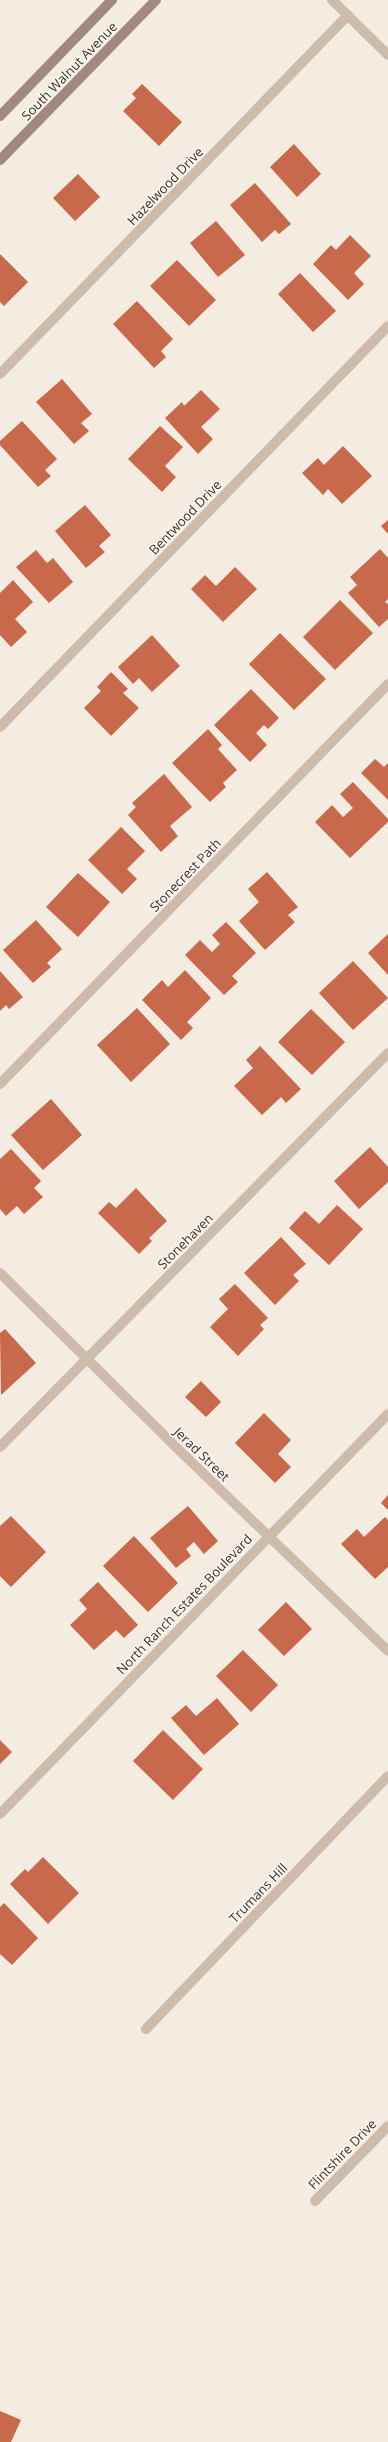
<svg xmlns="http://www.w3.org/2000/svg" width="388" height="2442" viewBox="0 0 388 2442" font-family="'Open Sans',sans-serif">
<rect width="100%" height="100%" fill="#f4ebe1"/>
<path fill="#c8694b" d="M142 84 182 122 159 146 123 111 136 98 132 94Z
M294 144 321 174 297 197 270 167Z
M78 174 100 197 75 221 53 198Z
M255 183 291 224 279 234 275 230 262 242 230 205Z
M216 221 245 255 218 277 190 243Z
M350 235 371 256 354 273 364 284 348 300 313 264 331 245 336 250Z
M0 254 28 282 4 306 0 302Z
M177 260 216 300 189 326 150 286Z
M300 273 336 311 313 332 278 294Z
M137 301 173 339 161 351 166 357 154 368 113 324Z
M62 379 92 414 81 423 89 431 74 444 36 402Z
M201 390 220 409 201 427 213 439 198 454 165 418 182 402 184 406Z
M22 421 57 459 45 470 51 476 38 487 0 445V441Z
M160 426 183 447 165 466 176 477 162 492 128 459Z
M343 446 372 476 342 504 328 489 323 495 302 473 318 458 324 465Z
M85 505 111 535 99 546 105 552 86 568 55 531Z
M388 520V534L381 526Z
M380 549 388 558V599L385 602 388 604V619L379 627 348 593 357 585 350 577Z
M36 550 47 563 53 558 73 582 49 603 16 567Z
M235 567 257 589 223 622 191 589 205 575 216 586Z
M13 580 33 602 15 619 27 632 11 647 0 635V593Z
M340 600 373 633 335 670 303 637Z
M280 633 326 679 294 710 249 664Z
M152 635 180 666 152 692 139 678 133 684 118 667Z
M111 672 128 689 123 693 139 708 111 736 84 708 101 691 97 687Z
M251 689 279 718 268 729 264 725 256 733 267 745 250 762 214 725Z
M208 729 222 745 218 749 237 770 223 783 226 787 210 802 172 763Z
M375 759 384 767 388 763V800L361 773Z
M164 774 192 807 170 826 178 836 161 852 128 815 136 807 132 803Z
M353 782 388 819V822L350 858 315 822 332 805 343 817 353 808 340 794Z
M121 827 145 851 127 869 137 879 122 894 88 860Z
M267 872 298 907 288 915 295 922 265 950 239 921 259 902 248 889Z
M78 873 110 902 78 937 46 907Z
M36 920 62 949 47 963 51 967 33 983 3 950Z
M226 922 256 953 232 976 238 982 224 995 185 955 200 940 212 952 220 944 212 935Z
M388 934V975L368 953Z
M353 961 388 998 353 1030 319 993Z
M185 970 211 998 187 1022 193 1028 181 1040 142 1000 162 980 168 987Z
M0 971 23 997 9 1009 6 1005 0 1011Z
M137 1008 170 1044 131 1082 97 1045Z
M311 1009 345 1042 312 1075 278 1042Z
M260 1046 301 1089 286 1103 281 1097 262 1115 234 1086 253 1068 246 1060Z
M51 1099 82 1135 43 1170 11 1135Z
M370 1147 388 1167V1182L359 1209 334 1181Z
M11 1149 41 1181 34 1188 43 1197 24 1214 17 1206 6 1216 0 1209V1159Z
M136 1188 167 1221 149 1238 152 1241 139 1254 98 1213 109 1202 116 1208Z
M337 1205 363 1229 329 1265 289 1228 305 1211 319 1224Z
M281 1237 306 1264 293 1275 299 1281 275 1305 244 1273Z
M235 1284 268 1318 260 1325 264 1329 238 1356 210 1327 228 1309 219 1299Z
M5 1329 36 1363 1 1395 0 1333Z
M201 1381 221 1402 206 1417 185 1397Z
M264 1413 291 1440 278 1454 291 1467 275 1483 235 1443Z
M388 1495V1510L381 1503Z
M188 1506 218 1541 204 1554 194 1542 186 1549 191 1556 176 1568 150 1538Z
M11 1516 46 1552 11 1587 0 1576V1526Z
M385 1517 388 1520V1567L375 1579 341 1544 357 1529 364 1537Z
M134 1536 178 1583 148 1612 103 1566Z
M98 1582 138 1625 124 1638 116 1630 94 1650 70 1625 87 1609 79 1600Z
M286 1602 312 1629 284 1656 258 1630Z
M243 1650 278 1685 251 1712 216 1676Z
M217 1698 239 1724 204 1755 171 1718 186 1705 196 1716Z
M163 1730 203 1769 173 1800 133 1761Z
M0 1740 12 1752 0 1764Z
M43 1857 79 1893 48 1924 10 1884 25 1869 28 1872Z
M4 1903 38 1938 12 1965 0 1954V1907Z
M0 2411 21 2420 11 2442H0Z"/>
<g fill="none" stroke-linecap="round" stroke-linejoin="round">
<path stroke="#cdbbac" stroke-width="10" d="M332 0 388 55
M0 374 348 15
M0 727 388 326
M0 1084 388 684
M0 1273 180 1451 388 1651
M0 1447 388 1053
M0 1814 388 1414
M146 2029 388 1776
M315 2201 388 2126"/>
<path stroke="#a18a7d" stroke-width="10" d="M0 116 112 0
M0 160 156 0"/>
</g>
<g text-anchor="middle" dominant-baseline="central" stroke-width="3.5" stroke-linejoin="round" paint-order="stroke">
<g font-size="13" fill="#3b302b" stroke="#fbf5ee">
<text transform="translate(69 71) rotate(-46)">South Walnut Avenue</text>
<text transform="translate(165 186) rotate(-46)">Hazelwood Drive</text>
<text transform="translate(185 517) rotate(-46)">Bentwood Drive</text>
<text transform="translate(185 875) rotate(-46)">Stonecrest Path</text>
<text transform="translate(185 1241) rotate(-45)">Stonehaven</text>
<text transform="translate(202 1454) rotate(44)">Jerad Street</text>
<text transform="translate(184 1604) rotate(-46)">North Ranch Estates Boulevard</text>
<text transform="translate(258 1893) rotate(-46)">Trumans Hill</text>
<text transform="translate(342 2154) rotate(-46)">Flintshire Drive</text>
</g>
</g>
</svg>
